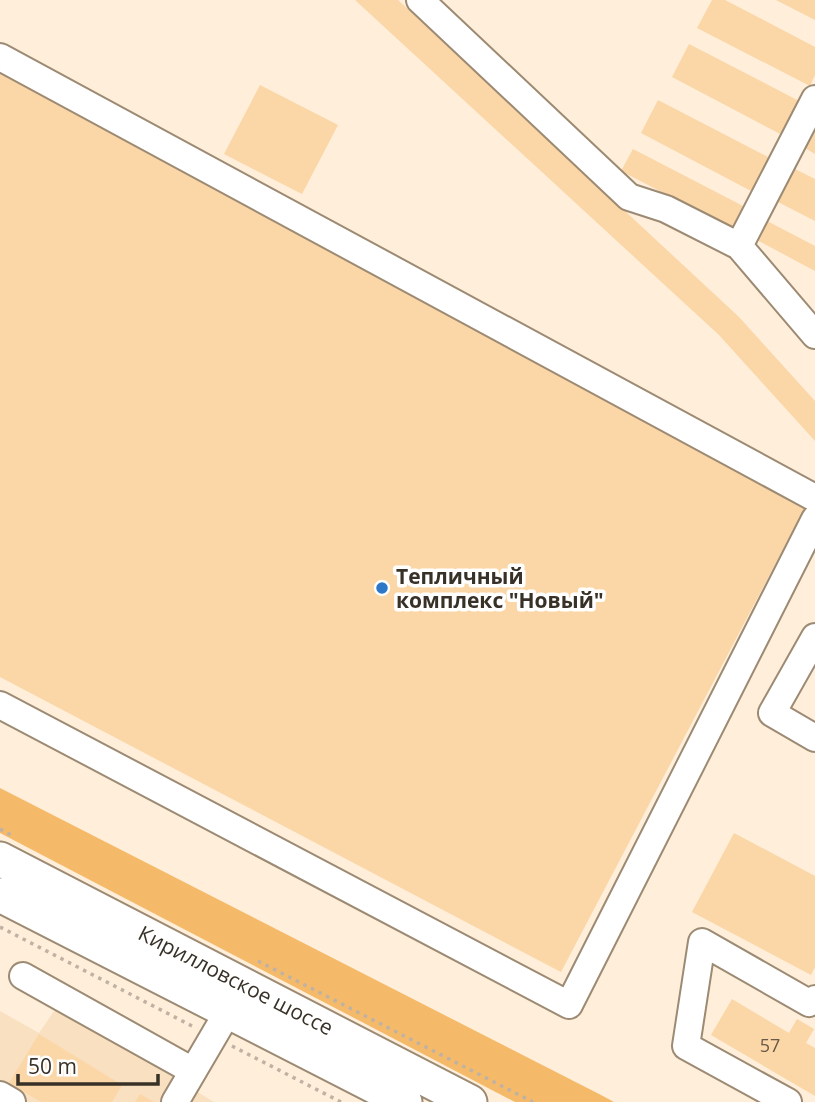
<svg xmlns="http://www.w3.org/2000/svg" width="815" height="1102" viewBox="0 0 815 1102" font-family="'Open Sans',sans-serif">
<rect width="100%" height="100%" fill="#feeeda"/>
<path fill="#f9e0c1" d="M57 1007 214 1102H0V1011L39 1033Z"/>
<path fill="#f5ba69" d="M0 788 601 1095 614 1102H515L0 833Z"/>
<path fill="#fbd6a7" d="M355 0H398L739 317 815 401V441L719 335Z
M712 0H725L815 47V75L810 86 697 28Z
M776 0H815V20Z
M689 44 801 102 784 136 672 77Z
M0 73 810 498 561 972 0 677Z
M260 85 338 125 302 194 224 154Z
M658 100 770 158 753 192 641 133Z
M815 128V154L805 148Z
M633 149 745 207 737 231 621 171Z
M795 169 815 179V221L778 202Z
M767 221 815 246V271L757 240Z
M734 833 815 876V967L811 975 692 912Z
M732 999 789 1033 797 1019 814 1029 806 1043 815 1048V1096L711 1035Z
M39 1034 122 1085 112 1102H41L9 1083Z
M140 1094 154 1102H135Z"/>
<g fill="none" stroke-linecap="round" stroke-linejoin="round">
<defs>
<path id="minor" d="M420 0 629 197 666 209 739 246
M0 57 815 498
M815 99 739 246 815 335
M815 637 772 713 815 738
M0 705 569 1005 815 519
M23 976 193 1071
M0 1095 12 1102
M175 1102 229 1010
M788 1102 686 1046 702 942 809 1003 815 999"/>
<path id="major" d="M0 859 470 1102
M0 895 405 1102"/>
</defs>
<use href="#minor" stroke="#9c8a73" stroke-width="30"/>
<use href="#major" stroke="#9c8a73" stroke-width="37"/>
<path stroke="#c0b2a2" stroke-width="3.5" stroke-dasharray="3.5 5" stroke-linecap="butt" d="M0 829 11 835
M0 927 194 1027
M258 961 533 1102
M232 1046 341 1102"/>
<use href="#minor" stroke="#fff" stroke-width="26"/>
<use href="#major" stroke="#fff" stroke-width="33"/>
</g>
<circle fill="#2c77c8" stroke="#fff" stroke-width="2.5" cx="382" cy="588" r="7"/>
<g text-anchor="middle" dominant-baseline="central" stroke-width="7" stroke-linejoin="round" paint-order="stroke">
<g font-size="18" fill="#695a47">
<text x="770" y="1045">57</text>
</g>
<g font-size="21" font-weight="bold" fill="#383127" stroke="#fff" text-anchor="start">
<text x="396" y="576">Тепличный<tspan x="396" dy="24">комплекс "Новый"</tspan></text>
</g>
<g font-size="21" fill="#383127" stroke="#fff">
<text transform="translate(236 980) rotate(27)">Кирилловское шоссе</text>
</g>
</g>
<path d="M18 1074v10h140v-10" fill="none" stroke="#383127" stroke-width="3.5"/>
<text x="28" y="1074" font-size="21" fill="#383127" stroke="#ffffff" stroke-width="5" paint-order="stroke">50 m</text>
</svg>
